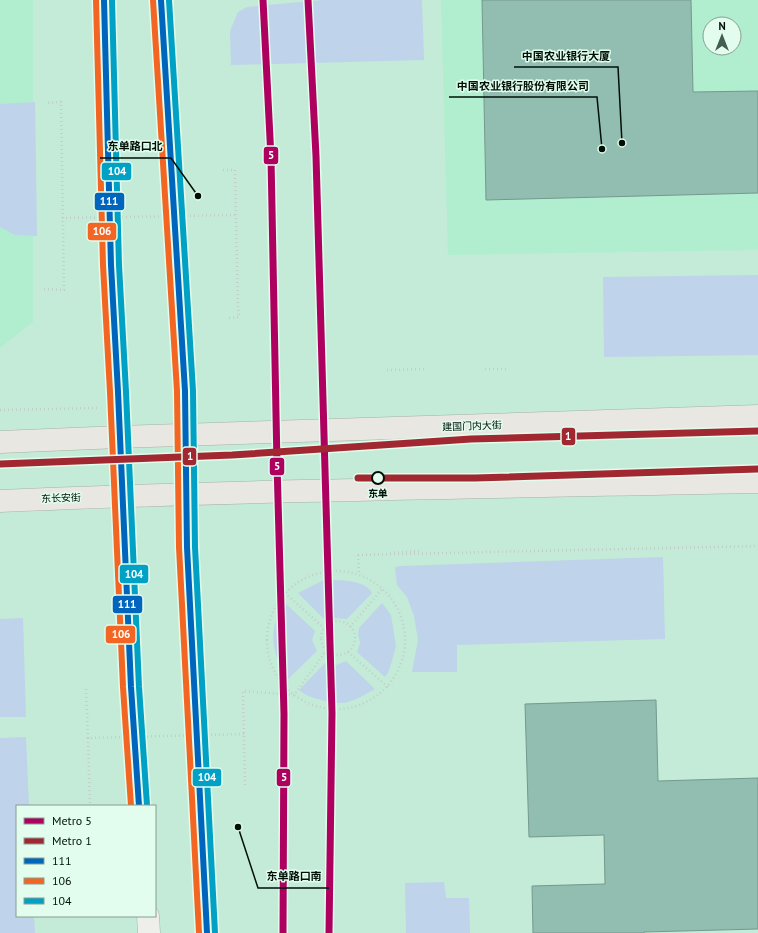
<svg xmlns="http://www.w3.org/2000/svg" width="758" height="933" viewBox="0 0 758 933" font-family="'PT Sans','Noto Sans SC',sans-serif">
<rect width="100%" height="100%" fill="#c3ebd7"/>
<path fill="#b0eecf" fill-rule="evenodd" d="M0 0H33V322L0 348Z
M441 0H758V250L448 255ZM710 24H734V48H710Z"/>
<path fill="#bfd3eb" d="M323 0H422L424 60 231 65 230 31 238 12 247 7Z
M35 102 37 236 15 235 0 227V104Z
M758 275V355L604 357 603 277Z
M663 557 665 639 457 645V672H412L418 640 414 616 407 597 397 585 395 567 402 566Z
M324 580C337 580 365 579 372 593L347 619 333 618 325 620 298 593Z
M382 603 391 615 396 646 392 661 388 673 385 677 357 652 360 643 358 634 359 628Z
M286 604 315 631 312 640 317 651 287 680C277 660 268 640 277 618 279 613 283 608 286 604Z
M23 618 26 717H0V619Z
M346 661 375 689C364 695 351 704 337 703 332 703 327 701 322 700 313 698 306 696 299 690L326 662C333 667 338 665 346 661Z
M26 737 29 806H17V916H34L35 933H0V738Z
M444 882 446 898H469L470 933H406L405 883Z"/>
<path fill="#92bdb1" stroke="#74998d" d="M482 0H691L693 92 758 91V193L486 200Z
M656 700 658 781 758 778V929L644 932V933H533L532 886 605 884 604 835 529 837 525 704Z"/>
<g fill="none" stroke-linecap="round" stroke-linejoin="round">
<defs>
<path id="major" d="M104 0 111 265 118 392 122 496 131 687 139 806
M161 0 185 391 187 547 207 933
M148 916 149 933"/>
<path id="highway" d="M0 442 119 437 758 416
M0 501C252 490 505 487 758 482"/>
</defs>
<use href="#major" stroke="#a6b1a4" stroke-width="23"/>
<use href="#highway" stroke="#a6b1a4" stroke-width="23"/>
<path stroke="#c3cec9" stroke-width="2.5" stroke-dasharray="1 3" stroke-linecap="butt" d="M223 170H235L238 308 239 317 229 318
M44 289 64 290 61 102 47 103
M485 369H506
M387 370 424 369
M0 410 97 408
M390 553 419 551
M358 555 758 546
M358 555 359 574
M267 640a69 69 0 1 1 138 0a69 69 0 1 1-138 0Z
M285 593 324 628
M321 638a17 17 0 1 1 34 0a17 17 0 1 1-34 0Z
M350 627 383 588
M348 652 388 687
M88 738 90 806
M245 785 243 691 294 695 326 651"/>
<use href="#major" stroke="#eeefeb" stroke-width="22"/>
<use href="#highway" stroke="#e8e7e1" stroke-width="22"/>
<path stroke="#c3cec9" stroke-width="2.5" stroke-dasharray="1 3" stroke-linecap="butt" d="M62 218 236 215
M86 689 88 738 244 734"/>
<defs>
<path id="bus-1" d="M104 0 111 265 118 392 131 687 139 806
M161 0 185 391 187 547 207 933"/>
<path id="bus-2" d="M96 0 103 265 110 392 123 687 131 806
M153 0 177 391 179 547 199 933"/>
<path id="bus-3" d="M112 0 119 265 126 392 139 687 147 805
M169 0 193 391 195 547 215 933"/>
</defs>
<use href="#bus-1" stroke="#e2fdee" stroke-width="9"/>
<use href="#bus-2" stroke="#e2fdee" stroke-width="9"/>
<use href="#bus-3" stroke="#e2fdee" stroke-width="9"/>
<use href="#bus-1" stroke="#0065bd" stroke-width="6"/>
<use href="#bus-2" stroke="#f26522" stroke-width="6"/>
<use href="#bus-3" stroke="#00a1c4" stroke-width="6"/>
<defs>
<path id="metro-1" d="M263 0 271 158 277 464 284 714 283 933
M308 0 316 156 332 713 329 933"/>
<path id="metro-2" d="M0 464 232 455 471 439 758 431
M358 478H475L758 469"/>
</defs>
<use href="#metro-1" stroke="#e2fdee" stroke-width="10"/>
<use href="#metro-2" stroke="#e2fdee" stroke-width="10"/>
<use href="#metro-1" stroke="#ae005f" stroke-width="7"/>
<use href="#metro-2" stroke="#a12830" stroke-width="7"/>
</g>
<circle fill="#e2fdee" stroke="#001007" stroke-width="2" cx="378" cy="478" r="6"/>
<g text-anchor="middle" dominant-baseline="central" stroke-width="3" stroke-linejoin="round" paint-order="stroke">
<g font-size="10" fill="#001007" stroke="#e2fdee">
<text transform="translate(472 426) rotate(-2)">建国门内大街</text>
<text transform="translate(61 498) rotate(-2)">东长安街</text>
</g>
<g font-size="10" font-weight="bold" fill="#001007" stroke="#e2fdee">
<text x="378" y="493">东单</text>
</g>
</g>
<path fill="none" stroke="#001007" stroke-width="1.5" d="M622 143L618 67H514M602 149L597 97H449M198 196L171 158H100M238 827L258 888H329"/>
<g fill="#001007" stroke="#e2fdee" stroke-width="1.5">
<circle cx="622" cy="143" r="4"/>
<circle cx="602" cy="149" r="4"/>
<circle cx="198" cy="196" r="4"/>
<circle cx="238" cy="827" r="4"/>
</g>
<g font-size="11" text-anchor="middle" font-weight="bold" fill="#001007" stroke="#e2fdee" stroke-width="3" stroke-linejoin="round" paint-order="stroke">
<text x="566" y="60">中国农业银行大厦</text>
<text x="523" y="90">中国农业银行股份有限公司</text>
<text x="135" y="150">东单路口北</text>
<text x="294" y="880">东单路口南</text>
</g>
<g stroke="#e2fdee" stroke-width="1.5">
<rect x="263" y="146" width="16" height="19" rx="4" fill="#ae005f"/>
<rect x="101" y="162" width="31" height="19" rx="4" fill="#00a1c4"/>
<rect x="94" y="192" width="31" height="19" rx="4" fill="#0065bd"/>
<rect x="87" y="222" width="30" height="19" rx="4" fill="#f26522"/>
<rect x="561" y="427" width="15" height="19" rx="4" fill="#a12830"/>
<rect x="182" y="447" width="15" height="19" rx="4" fill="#a12830"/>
<rect x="269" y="457" width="16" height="19" rx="4" fill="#ae005f"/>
<rect x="119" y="564" width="30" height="20" rx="4" fill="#00a1c4"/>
<rect x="112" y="595" width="31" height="19" rx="4" fill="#0065bd"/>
<rect x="105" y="625" width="31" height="19" rx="4" fill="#f26522"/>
<rect x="276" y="768" width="15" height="19" rx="4" fill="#ae005f"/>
<rect x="192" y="768" width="30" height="19" rx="4" fill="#00a1c4"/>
</g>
<g font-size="11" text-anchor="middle" font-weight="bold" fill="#fff">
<text x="271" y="159">5</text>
<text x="117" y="175">104</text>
<text x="109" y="205">111</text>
<text x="102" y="235">106</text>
<text x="568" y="440">1</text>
<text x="190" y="460">1</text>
<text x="277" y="470">5</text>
<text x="134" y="578">104</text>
<text x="127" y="608">111</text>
<text x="121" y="638">106</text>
<text x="284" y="781">5</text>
<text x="207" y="781">104</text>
</g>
<rect x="16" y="805" width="140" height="112" fill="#e2fdee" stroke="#889e92"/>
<rect x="24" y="818" width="20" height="6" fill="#ae005f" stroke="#889e92"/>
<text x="52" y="825" font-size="12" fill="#001007">Metro 5</text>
<rect x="24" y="838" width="20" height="6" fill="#a12830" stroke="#889e92"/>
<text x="52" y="845" font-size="12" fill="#001007">Metro 1</text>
<rect x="24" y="858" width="20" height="6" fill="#0065bd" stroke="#889e92"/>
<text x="52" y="865" font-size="12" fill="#001007">111</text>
<rect x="24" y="878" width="20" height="6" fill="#f26522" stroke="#889e92"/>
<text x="52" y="885" font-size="12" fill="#001007">106</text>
<rect x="24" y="898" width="20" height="6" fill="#00a1c4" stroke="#889e92"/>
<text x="52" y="905" font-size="12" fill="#001007">104</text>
<g transform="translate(722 36)"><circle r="19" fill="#e2fdee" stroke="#889e92"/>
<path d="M0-3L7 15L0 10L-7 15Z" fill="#445d50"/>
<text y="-6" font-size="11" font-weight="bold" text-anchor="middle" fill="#001007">N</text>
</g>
</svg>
